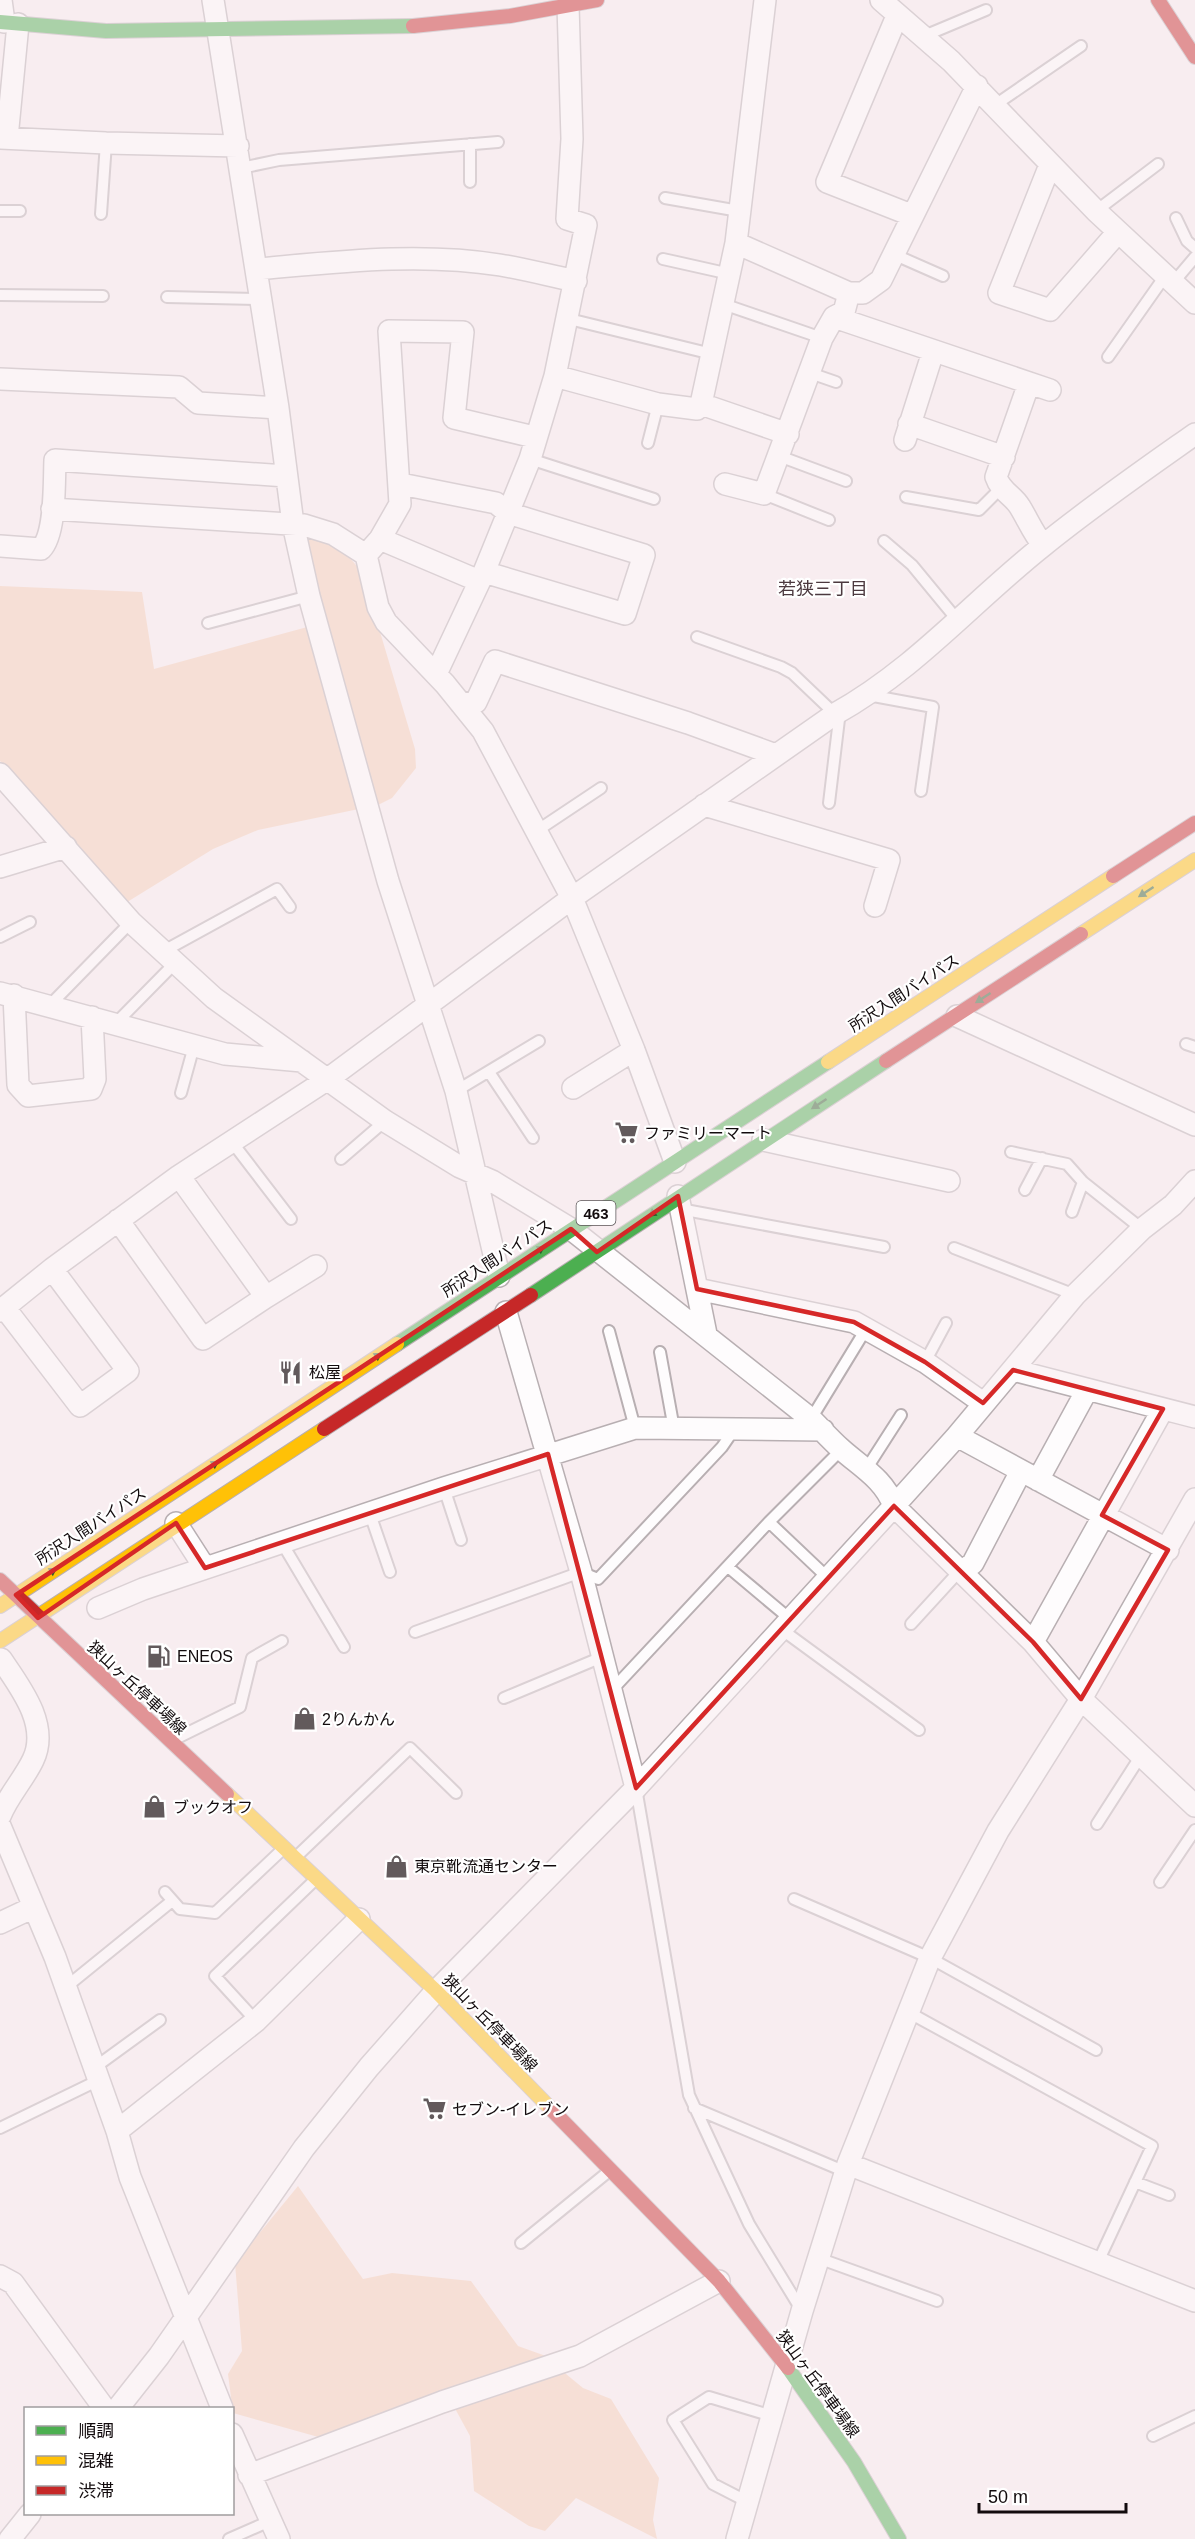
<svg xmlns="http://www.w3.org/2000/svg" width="1195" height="2539" viewBox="0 0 1195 2539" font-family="Helvetica,'Noto Sans JP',sans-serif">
<rect width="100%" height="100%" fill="#f8edf0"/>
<path fill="#f4cfb6" d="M302 536C331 544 346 548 363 575L415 749 416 768 392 798 378 805 258 830 213 849 124 904 0 761V586L142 592 154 669 322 623Z
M298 2186 363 2279 392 2273 471 2281 518 2346 543 2355 583 2388 611 2399 659 2478 653 2520 657 2539 576 2498 545 2531 529 2526 474 2491 470 2436 446 2392 329 2440 233 2413 228 2374 242 2351 235 2263Z"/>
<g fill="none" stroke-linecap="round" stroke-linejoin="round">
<defs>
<path id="lane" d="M924 36 986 10
M995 105 1081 46
M241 168 279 160 498 142
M470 182V144
M665 198 739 211
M0 211H20
M1096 211 1158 164
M101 214 106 143
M1176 218 1187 241 1195 248
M893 254 943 276
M663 259 730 274
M1173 283 1195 257
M0 295 103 296
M167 297 261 299
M723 304 822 338
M569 319 712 354
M1108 357 1165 276
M810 373 836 382
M648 443 658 404
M779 456 846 481
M530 459 654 499
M764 494 829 520
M906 497 979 510 1000 489
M884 541 912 565 959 622
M208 623 309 596
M697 637 781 667 792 673 835 714
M868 695 933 707 921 791
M829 803 840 711
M538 830 601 788
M0 937 30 922
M162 952 277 889 290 907
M50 1005 131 922
M116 1023 175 963
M1186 1044 1195 1047
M489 1072 533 1138
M456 1091 539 1041
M181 1093 194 1046
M232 1142 291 1219
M1011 1152 1067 1164 1083 1182 1142 1229
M341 1159 385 1121
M1025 1190 1042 1158
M680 1209 884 1247
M1072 1212 1083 1182
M954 1248 1075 1295
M609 1331 635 1428
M660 1352 674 1429
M925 1362 946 1323
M811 1419 866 1329
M867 1468 901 1415
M444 1488 461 1540
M370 1514 390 1572
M769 1522 828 1578
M282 1543 344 1647
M728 1567 790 1619
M911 1624 954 1577 963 1571
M781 1629 919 1730
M415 1632 581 1572 598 1579 722 1447 733 1431
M611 1691 769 1522 842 1449
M504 1698 602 1657
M173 1740 240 1707 252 1658 282 1641
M636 1788 689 2095 749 2224 802 2311
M1097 1824 1140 1757
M297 1856 410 1748 456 1793
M1160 1882 1195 1830
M165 1892 180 1909 215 1913 284 1848
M794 1899 930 1958 1096 2050
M66 1987 172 1901
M908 2012 1152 2146 1097 2264
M256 2021 215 1976 316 1879
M94 2068 160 2020
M694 2108 846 2172
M0 2128 99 2080
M1135 2182 1169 2195
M521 2243 608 2172
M818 2258 937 2301
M1153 2436 1195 2416
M748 2502 713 2484 673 2420 709 2397 772 2416
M229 2539 270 2521"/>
<path id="street" d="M1 0 4 22
M213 0 278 408 293 524 309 596 388 881 456 1091 499 1276
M881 0 951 61 1096 211 1195 303
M897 16 827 182 911 215
M0 138 106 143 238 146
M7 138 18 24
M1050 165 999 293 1050 310 1118 232
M736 243 849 293H863L881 280 977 86
M257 269C337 262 419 252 500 265 525 269 551 276 576 281
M834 317 1050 390
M555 376 658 404 697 409 701 404 736 243 765 0
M0 379 179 387 198 403 278 408
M1029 383 996 477C1001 492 1013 495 1020 507 1028 520 1033 533 1043 545
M701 404 788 434
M909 424 1004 457
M905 440 933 352
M401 484 496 503 508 513 644 555 625 614 484 572
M725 484 764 494 822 338 834 317 844 312 849 293
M52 509 304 525 333 534 366 555 378 607 386 622 445 684 483 731 572 898 634 1050 675 1162
M380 539 479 581
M0 546 41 549C56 534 54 482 55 460L286 476
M366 555 380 539 400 504 389 331 463 332 454 418 534 437
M436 674 484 572 530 459 555 376 586 225 567 219 572 139 568 5
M461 704 476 702 495 661 688 723 776 755
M0 774 131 922 214 998 385 1121 460 1167 492 1181 571 1229 811 1419C821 1429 831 1440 841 1449 861 1467 884 1479 894 1506L1033 1642 1081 1699 1195 1806
M704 805 889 860 875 906
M0 867 66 847
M0 993 225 1054 302 1061
M14 995 18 1085 28 1096 91 1089 95 1079 92 1017
M957 1016 1195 1125
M573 1088 634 1050
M763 1140 949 1181
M678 1196 706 1334
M118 1220 203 1339 266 1297 179 1176
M697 1289 854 1322 925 1362 983 1403
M266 1297 316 1266
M4 1307 80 1406 128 1371 52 1269
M0 1311 52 1269 179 1176 328 1079 572 898 835 714C916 669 973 601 1044 545 1092 506 1144 470 1195 434
M506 1312 581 1572 636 1788
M1013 1370 1195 1417
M957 1436 1168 1550
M1038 1480 1087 1390
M176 1523 205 1568
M963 1571 973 1563 1021 1471
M98 1608 143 1589 444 1488 635 1428 823 1430
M1033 1642 1163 1409
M0 1816C8 1796 24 1779 33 1760 50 1725 20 1687 1 1659
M0 1826 55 1957 117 2131 130 2177 222 2408
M0 1923 34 1907
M117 2131 256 2021 359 1919
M848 2164 1195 2301
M0 2276 13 2283 104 2408
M118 2408 159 2356 304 2148 369 2067 436 1991 636 1788 894 1506 957 1436 1075 1295 1142 1229 1173 1205 1195 1181
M232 2434 279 2539
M249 2475 442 2402 580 2356 719 2281
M10 2539 30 2514
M737 2539 802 2311 848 2164 930 1958 998 1831 1081 1699 1195 1499"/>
<path id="fast" d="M0 22 106 31 413 26
M531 1295 886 1061
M397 1344 828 1062
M788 2368 854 2462 899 2539"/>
<path id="slow" d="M1081 934 1195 860
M828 1062 1113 876
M0 1606 397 1344
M0 1641 324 1429
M227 1794 436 1991 550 2108"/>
<path id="jam" d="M1158 0 1195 57
M413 26 510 16 597 0
M1113 876 1195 823
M886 1061 1081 934
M324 1429 531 1295
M0 1580 227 1794
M550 2108 719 2281 788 2368"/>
</defs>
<use href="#lane" stroke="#b8afb2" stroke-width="14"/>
<use href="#street" stroke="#b8afb2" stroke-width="24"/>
<use href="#fast" stroke="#b8afb2" stroke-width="16"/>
<use href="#slow" stroke="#b8afb2" stroke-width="16"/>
<use href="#jam" stroke="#b8afb2" stroke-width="16"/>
<use href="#lane" stroke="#fefcfd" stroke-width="10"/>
<use href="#street" stroke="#fefcfd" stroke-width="21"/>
<use href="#fast" stroke="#4caf50" stroke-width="14"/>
<use href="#slow" stroke="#ffc107" stroke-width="14"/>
<use href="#jam" stroke="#c62828" stroke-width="14"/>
</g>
<defs><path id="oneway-solid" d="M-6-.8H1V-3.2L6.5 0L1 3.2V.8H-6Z" transform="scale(1.5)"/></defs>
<g fill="#2f5d2e">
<use href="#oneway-solid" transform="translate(1146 892) rotate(147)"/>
<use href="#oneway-solid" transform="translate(983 998) rotate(147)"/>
<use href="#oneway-solid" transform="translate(819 1104) rotate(147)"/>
<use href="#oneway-solid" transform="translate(656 1211) rotate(145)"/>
<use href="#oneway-solid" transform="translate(537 1251) rotate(-33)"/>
<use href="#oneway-solid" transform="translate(374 1358) rotate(-33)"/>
<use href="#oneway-solid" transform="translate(211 1466) rotate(-33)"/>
<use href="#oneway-solid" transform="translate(49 1573) rotate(-33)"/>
</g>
<path d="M0 0H1195V2539H0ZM678 1196 697 1289 854 1322 925 1362 983 1403 1013 1370 1163 1409 1102 1515 1168 1550 1081 1699 1033 1642 894 1506 636 1788 548 1454 205 1568 176 1523 38 1618 16 1595 571 1229 597 1252Z" fill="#f8edf0" fill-opacity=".55" fill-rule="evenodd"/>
<path fill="none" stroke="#d62828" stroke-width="4.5" stroke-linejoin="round" d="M678 1196 697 1289 854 1322 925 1362 983 1403 1013 1370 1163 1409 1102 1515 1168 1550 1081 1699 1033 1642 894 1506 636 1788 548 1454 205 1568 176 1523 38 1618 16 1595 571 1229 597 1252Z"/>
<defs>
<symbol id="supermarket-bare" viewBox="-9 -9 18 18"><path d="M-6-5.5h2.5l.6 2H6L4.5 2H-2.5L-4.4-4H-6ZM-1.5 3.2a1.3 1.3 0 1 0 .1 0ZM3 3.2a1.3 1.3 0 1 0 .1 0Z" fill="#625a5c" stroke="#fff" stroke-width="2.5" paint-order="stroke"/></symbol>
<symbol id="restaurant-bare" viewBox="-9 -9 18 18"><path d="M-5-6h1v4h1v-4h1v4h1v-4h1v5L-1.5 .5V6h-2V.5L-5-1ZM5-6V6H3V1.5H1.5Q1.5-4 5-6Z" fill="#625a5c" stroke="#fff" stroke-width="2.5" paint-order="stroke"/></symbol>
<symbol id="fuel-bare" viewBox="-9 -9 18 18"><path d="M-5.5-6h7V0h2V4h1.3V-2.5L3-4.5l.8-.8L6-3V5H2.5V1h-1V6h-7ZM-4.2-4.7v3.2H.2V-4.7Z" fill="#625a5c" stroke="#fff" stroke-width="2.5" paint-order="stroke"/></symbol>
<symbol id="shop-bare" viewBox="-9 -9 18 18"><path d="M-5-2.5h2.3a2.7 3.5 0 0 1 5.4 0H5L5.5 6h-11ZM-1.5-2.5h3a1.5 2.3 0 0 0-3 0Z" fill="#625a5c" stroke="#fff" stroke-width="2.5" paint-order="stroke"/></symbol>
</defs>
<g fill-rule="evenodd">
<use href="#supermarket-bare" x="610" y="1116" width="33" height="33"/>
<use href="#restaurant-bare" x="274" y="1356" width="33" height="33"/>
<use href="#fuel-bare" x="142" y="1640" width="33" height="33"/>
<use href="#shop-bare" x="288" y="1702" width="33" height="33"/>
<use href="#shop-bare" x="138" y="1790" width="33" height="33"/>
<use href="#shop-bare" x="380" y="1850" width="33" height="33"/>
<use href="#supermarket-bare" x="418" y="2092" width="33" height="33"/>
</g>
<g text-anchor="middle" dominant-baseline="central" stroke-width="4.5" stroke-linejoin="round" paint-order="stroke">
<rect fill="#fff" stroke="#595456" stroke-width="1.5" x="576.5" y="1201" width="39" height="24" rx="4.5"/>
<g font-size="15" font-weight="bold" fill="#120b0d">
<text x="596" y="1213">463</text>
</g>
<g font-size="16" fill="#120b0d" stroke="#fff">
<text transform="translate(904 993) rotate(-33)">所沢入間バイパス</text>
<text transform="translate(497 1258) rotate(-33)">所沢入間バイパス</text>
<text transform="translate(91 1526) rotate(-33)">所沢入間バイパス</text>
<text transform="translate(137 1688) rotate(43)">狭山ヶ丘停車場線</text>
<text transform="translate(490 2023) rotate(46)">狭山ヶ丘停車場線</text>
<text transform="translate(818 2384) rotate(54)">狭山ヶ丘停車場線</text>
</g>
<g font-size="16" fill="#120b0d" stroke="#fff" text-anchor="start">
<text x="644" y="1133">ファミリーマート</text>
<text x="309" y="1372">松屋</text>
<text x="177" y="1656">ENEOS</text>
<text x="322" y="1719">2りんかん</text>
<text x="173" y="1807">ブックオフ</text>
<text x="414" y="1866">東京靴流通センター</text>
<text x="452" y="2109">セブン-イレブン</text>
</g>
<g font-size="18" fill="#4c393f" stroke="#fff">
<text x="823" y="589">若狭三丁目</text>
</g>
</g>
<rect x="24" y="2407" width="210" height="108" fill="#ffffff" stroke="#a09d9e" stroke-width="1.5"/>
<rect x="36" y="2426" width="30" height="9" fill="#4caf50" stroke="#a09d9e" stroke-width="1.5"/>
<text x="78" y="2437" font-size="18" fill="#120b0d">順調</text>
<rect x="36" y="2456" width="30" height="9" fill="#ffc107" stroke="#a09d9e" stroke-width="1.5"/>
<text x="78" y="2467" font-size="18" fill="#120b0d">混雑</text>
<rect x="36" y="2486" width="30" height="9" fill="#c62828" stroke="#a09d9e" stroke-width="1.5"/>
<text x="78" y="2497" font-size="18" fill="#120b0d">渋滞</text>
<path d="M979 2503v9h147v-9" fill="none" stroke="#120b0d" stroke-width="3"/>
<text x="988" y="2503" font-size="18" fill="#120b0d" stroke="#ffffff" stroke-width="4.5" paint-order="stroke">50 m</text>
</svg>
